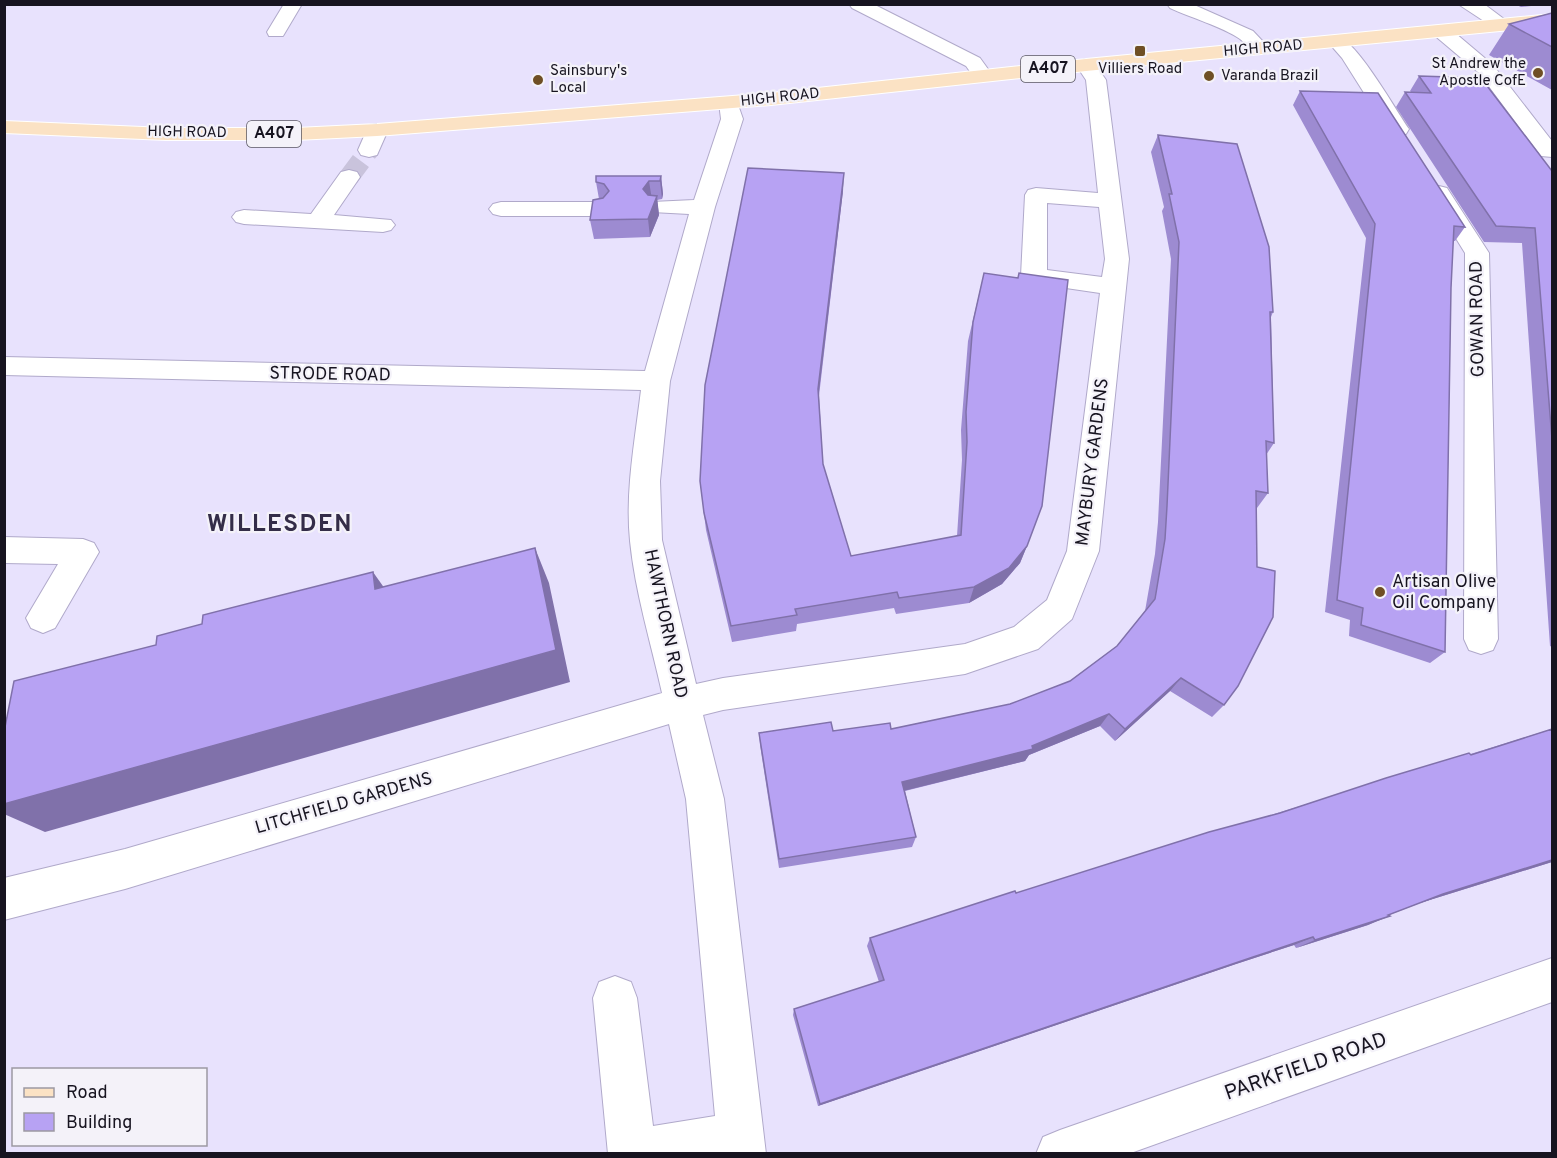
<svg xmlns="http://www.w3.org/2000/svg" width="1557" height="1158" viewBox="0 0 1557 1158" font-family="Overpass,sans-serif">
<rect width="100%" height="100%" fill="#e8e2fd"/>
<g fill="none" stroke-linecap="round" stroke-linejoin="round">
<path stroke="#c9c3dc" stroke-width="20" stroke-dasharray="20 10" stroke-linecap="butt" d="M349 177 369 150"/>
<defs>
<path id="minor" d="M284 4H302L283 36H269L267 32Z
M849 4H873L980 58 993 76 990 80H976L966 66 852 8Z
M1167 4H1192L1253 31 1270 49 1267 53C1252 57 1250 47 1240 39 1223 27 1189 17 1170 8Z
M1458 4H1484L1512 25 1510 29H1496Z
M1441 25 1448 27 1493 65 1552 141V157L1541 156 1479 73 1434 35 1432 31 1434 27Z
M1337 36C1357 41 1395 109 1409 129L1406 134 1398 135 1390 134 1342 58 1328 42 1330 38Z
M1086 59 1093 61 1106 80 1129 259 1099 551 1072 619 1038 649 965 674 723 710 703 715 724 799 766 1154H608L593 998 599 982 615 976 631 982 637 998 653 1126 715 1116 686 799 669 724 125 889 4 920V878L125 849 662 693C651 643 635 592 630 541 625 491 635 440 641 390L4 375V357L645 371 689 214 652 212 648 207 652 202 694 200 721 119 719 103 722 99 729 97 736 99 743 119 715 207 670 381 660 481 662 540 696 684 723 678 965 644 1014 627 1047 600 1067 551 1100 293 1025 282 1021 276 1025 195 1028 190 1036 188 1098 193 1086 80 1076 65 1079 61ZM1047 203 1099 207 1105 259 1102 277 1047 270Z
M377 124 385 125 388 130 377 155 369 157 361 155 358 150 369 125Z
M349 170 357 172 360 177 334 215 391 220 395 225 391 230 383 232 244 224 236 222 232 217 236 212 244 210 311 214 341 172Z
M1439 186 1447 188 1489 253 1498 639 1493 650 1481 654 1469 650 1464 639 1465 253 1428 193 1431 188Z
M501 202H598L606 204 610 209 606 214 598 216H501L493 214 489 209 493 204Z
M4 537 83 539 94 543 99 552 55 628 43 633 31 628 26 618 58 564 4 563Z
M1552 958V1002L1128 1154H1036L1043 1137 1060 1130Z"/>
<path id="major" d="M1552 14V26L1086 71 771 105 377 136 296 140H166L4 133V121L166 128H296L377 124 771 93 1086 59Z"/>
</defs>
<use href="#minor" stroke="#b0a9ca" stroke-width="2"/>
<use href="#major" stroke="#fff" stroke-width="2"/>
<use href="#minor" fill="#fff" fill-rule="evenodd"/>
<use href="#major" fill="#fbe2c4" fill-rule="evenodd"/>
</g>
<path fill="#9d8bd1" d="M1514 4H1550L1521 7Z
M1552 13V90L1489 55 1509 24Z
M1419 76 1552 171V647L1550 646 1522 243 1484 242 1396 107 1405 92H1411L1410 91Z
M1300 91 1465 227 1455 241H1453L1451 288 1445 652 1430 663 1349 636 1350 620 1325 612 1366 238 1293 105Z
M1158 135 1273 312 1271 317 1274 443 1266 455 1268 493 1257 508 1224 705 1212 717 1170 691 1115 741 1100 726 1029 755 1025 761 905 791 916 837 912 847 779 868 760 745 759 733 891 729 1010 704 1070 681 1117 646 1145 611 1155 554 1158 522 1171 259 1162 211 1164 207 1151 152Z
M661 176 663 194 662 199 657 200 659 215 650 237 594 239 590 220 599 199 596 182Z
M843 191 819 396 823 464 851 556 957 536 962 460 961 430 968 341 984 273 1027 546 1020 563 1002 584 969 603 896 614 894 608 797 624 796 631 732 642 706 530 700 481Z
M1552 729V862L1420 903 1389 915 1368 925 1296 948 1294 945 1236 964 818 1106 793 1015 794 1009 879 982 867 946 870 938 1016 893Z"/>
<path fill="#8071aa" d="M844 173 843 191 817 408 818 389Z
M661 176 663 194 662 199 660 181Z
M649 181 652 200 643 189Z
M657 196 659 215 650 237 648 219Z
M1027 546 1020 563 1002 584 969 603 974 587Z
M535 548 549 583 570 682 45 832 4 814V804Z
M373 572 397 606 375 589Z
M1181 678 1170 691 1115 741 1125 729Z
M1109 714 1100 726 1029 755 1025 761 899 792 902 782 1032 746Z
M1552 860V862L1420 903 1443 894Z
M1390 916 1368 925 1296 948 1315 940Z
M1313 937 1294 945 1236 964 818 1106 820 1104 1253 957Z"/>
<path fill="#b7a2f3" stroke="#8071aa" stroke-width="1.5" d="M1552 13V47L1509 24Z
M1419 76 1481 78 1552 171V439L1535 228 1496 226 1405 92 1431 93Z
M1300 91 1378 93 1465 227 1454 226 1451 288 1445 652 1361 625 1363 608 1337 600 1375 224Z
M1158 135 1237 144 1269 247 1273 312H1270L1274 443 1266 441 1268 493 1256 491 1257 567 1275 571 1273 617 1238 686 1224 705 1181 678 1125 729 1109 714 1032 746 1033 749 902 782 916 837 779 859 759 733 831 722 833 731 890 723 891 729 1010 704 1070 681 1117 646 1155 599 1165 539 1167 506 1179 242 1169 194H1172Z
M748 168 844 173 818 389 823 464 851 556 961 535 967 442 966 412 973 322 984 273 1018 278 1019 273 1068 280 1042 506 1027 546 1009 568 974 587 899 598 897 592 795 609 797 615 731 626 704 513 700 481 705 385Z
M596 176H661L660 181H649L643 189 648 195 657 196 648 219 590 220 593 200 603 198 609 191 604 184 596 182Z
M535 548 556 650 4 804V732L14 681 156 645 157 636 202 624 203 615 373 572 375 589Z
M1552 729V860L1443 894 1388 915 1390 916 1315 940 1313 937 1253 957 820 1104 794 1009 884 980 870 938 1015 891 1016 893 1209 832 1280 813 1386 778 1469 753 1471 755Z"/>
<g fill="#6f4f25" stroke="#f4f2f9" stroke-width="2">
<rect x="1134" y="45" width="12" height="12" rx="3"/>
<circle cx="1538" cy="73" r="6"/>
<circle cx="1209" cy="76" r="6"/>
<circle cx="538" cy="80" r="6"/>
<circle cx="1380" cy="592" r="6"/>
</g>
<g text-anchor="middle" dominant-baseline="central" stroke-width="4.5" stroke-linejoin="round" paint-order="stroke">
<g font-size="15" fill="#171420" stroke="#f4f2f9">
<text transform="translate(1263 49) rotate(-5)">HIGH ROAD</text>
<text transform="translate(780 98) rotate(-6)">HIGH ROAD</text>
<text transform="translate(187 133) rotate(1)">HIGH ROAD</text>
</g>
<g font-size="15" fill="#171420" stroke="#f4f2f9" text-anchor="start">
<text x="1526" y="64" text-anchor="end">St Andrew the<tspan x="1526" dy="17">Apostle CofE</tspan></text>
<text x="1140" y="69" text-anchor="middle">Villiers Road</text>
<text x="550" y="71">Sainsbury's<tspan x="550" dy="17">Local</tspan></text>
<text x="1221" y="76">Varanda Brazil</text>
</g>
<g fill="#f4f2f9" stroke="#595761" stroke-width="1.5">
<rect x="1021" y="56" width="54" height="26" rx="4.5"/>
<rect x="247" y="121" width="54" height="26" rx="4.5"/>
</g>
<g font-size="16" font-weight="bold" fill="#171420">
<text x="1048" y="69">A407</text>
<text x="274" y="134">A407</text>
</g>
<g font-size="18" fill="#171420" stroke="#f4f2f9">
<text transform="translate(1478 319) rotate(-91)">GOWAN ROAD</text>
<text transform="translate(330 375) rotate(1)">STRODE ROAD</text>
<text transform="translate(1093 462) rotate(-83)">MAYBURY GARDENS</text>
<text transform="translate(665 624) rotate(78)">HAWTHORN ROAD</text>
<text transform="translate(344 804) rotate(-16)">LITCHFIELD GARDENS</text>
</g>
<g font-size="18" fill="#171420" stroke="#f4f2f9" text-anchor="start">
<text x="1392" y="582">Artisan Olive<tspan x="1392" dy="21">Oil Company</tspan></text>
</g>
<g font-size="21" fill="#171420" stroke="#f4f2f9">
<text transform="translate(1306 1067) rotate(-19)">PARKFIELD ROAD</text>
</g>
<g font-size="24" font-weight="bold" letter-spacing="1.5" fill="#342d48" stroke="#f4f2f9">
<text x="280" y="525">WILLESDEN</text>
</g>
</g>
<rect width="1557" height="1158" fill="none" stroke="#171420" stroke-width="12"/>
<rect x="12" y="1068" width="195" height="78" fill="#f4f2f9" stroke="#9c99a2" stroke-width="1.5"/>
<rect x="24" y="1088" width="30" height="9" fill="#fbe2c4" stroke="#9c99a2" stroke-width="1.5"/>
<text x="66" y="1098" font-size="18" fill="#171420">Road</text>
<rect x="24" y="1113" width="30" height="18" fill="#b7a2f3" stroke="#9c99a2" stroke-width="1.5"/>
<text x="66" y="1128" font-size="18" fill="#171420">Building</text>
</svg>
